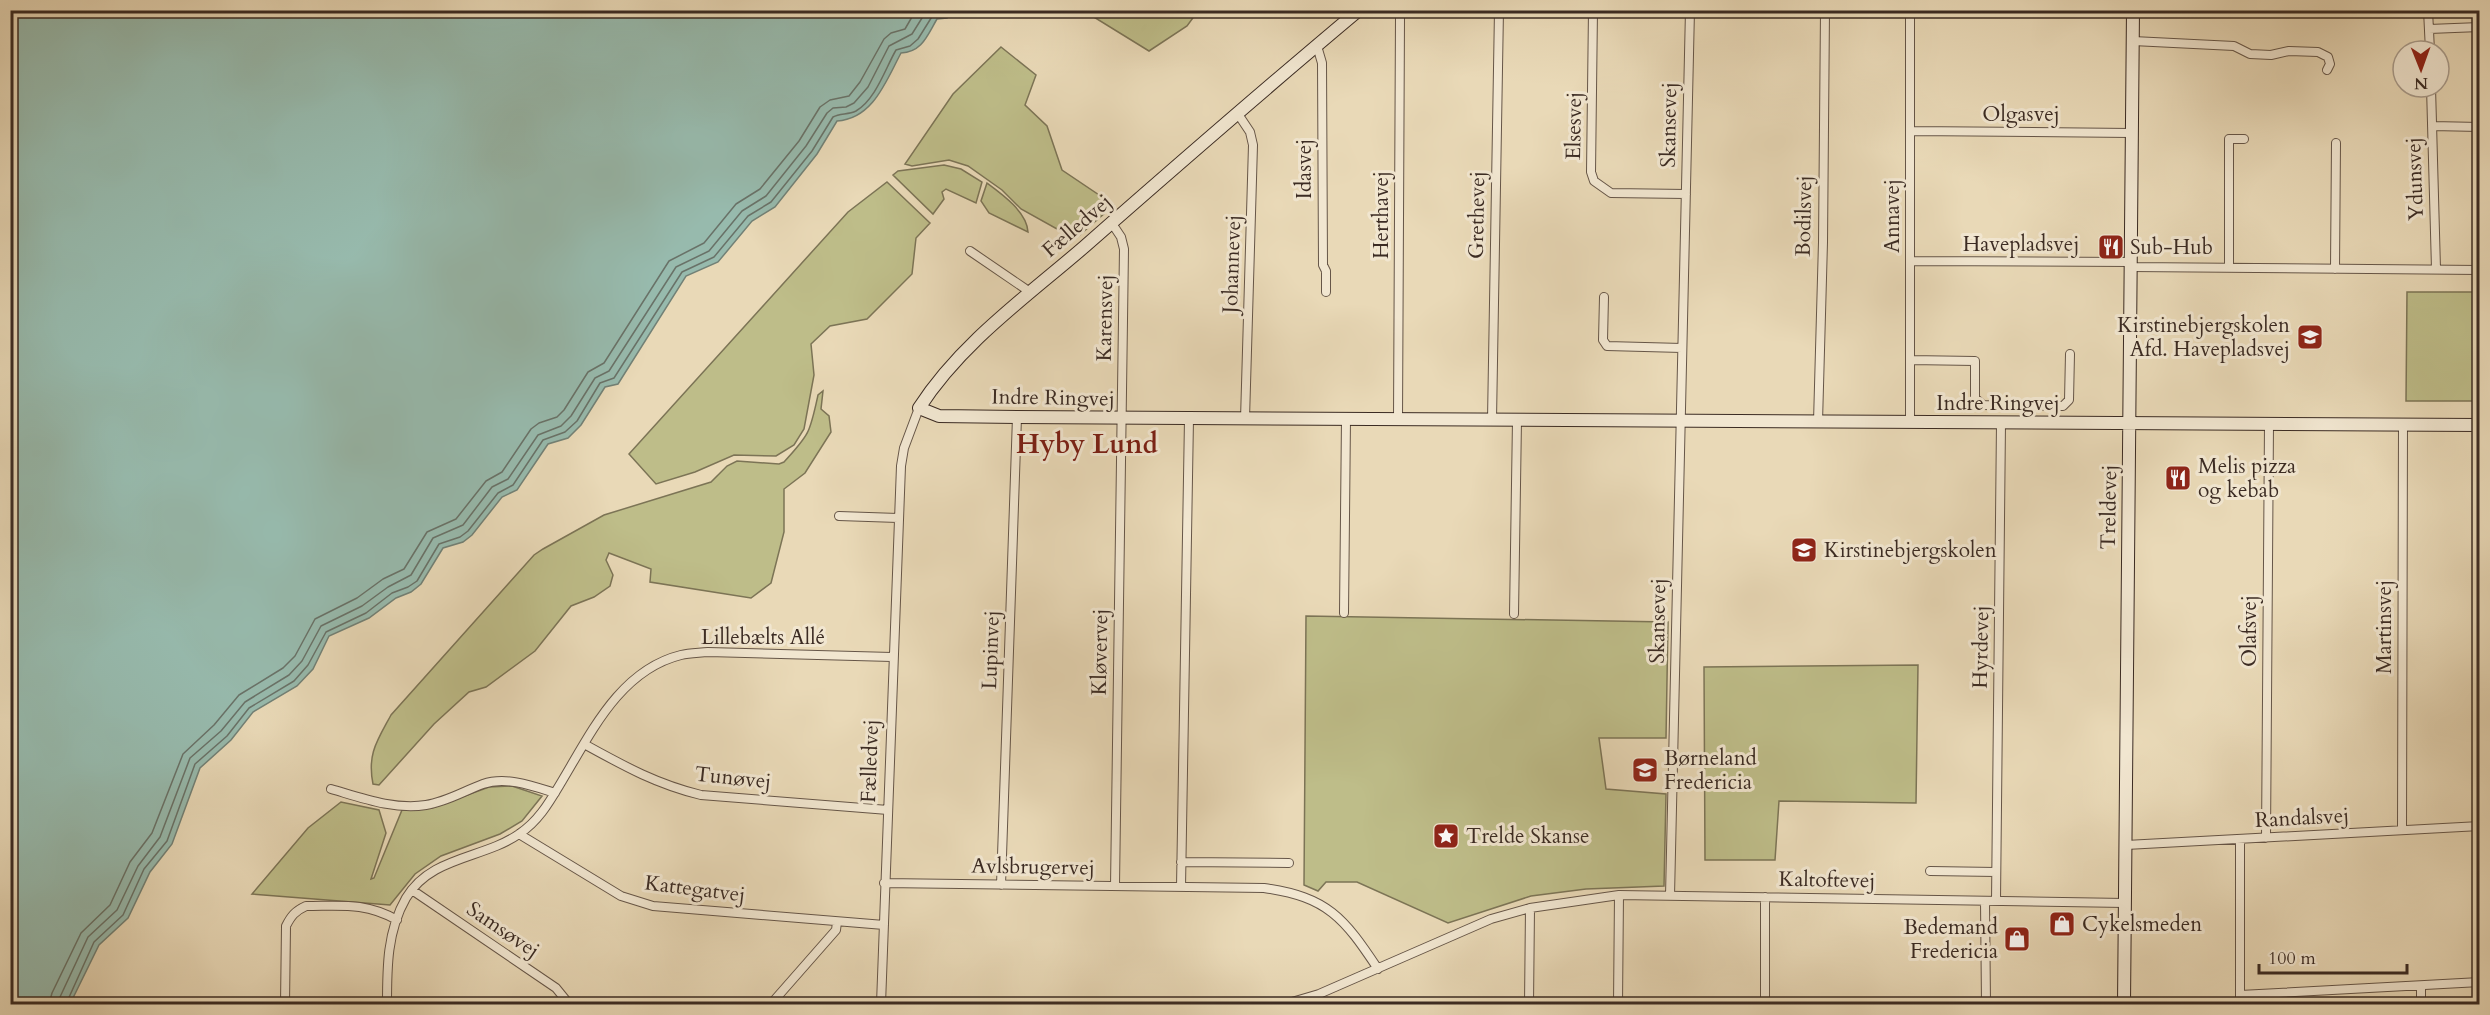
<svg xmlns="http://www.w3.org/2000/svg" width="2490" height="1015" viewBox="0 0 2490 1015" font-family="Cardo,serif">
<rect width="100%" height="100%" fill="#e9d9b7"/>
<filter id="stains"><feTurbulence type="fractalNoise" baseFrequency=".00333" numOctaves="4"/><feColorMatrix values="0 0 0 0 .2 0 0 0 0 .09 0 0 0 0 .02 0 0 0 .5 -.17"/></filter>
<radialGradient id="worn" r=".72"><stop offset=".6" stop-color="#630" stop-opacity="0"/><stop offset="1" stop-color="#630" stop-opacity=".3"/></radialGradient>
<path fill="#bebd89" stroke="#7c7456" stroke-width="1.5" d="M1084 11H1198L1187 26 1149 51Z
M1001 47 1036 75 1025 105 1047 126 1062 170 1114 205 1075 239 1021 209 1002 190 968 166 949 160 912 166 905 164 953 94Z
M944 165 961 169 982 182 976 203 946 189 942 192 944 199 933 214 893 175 898 171Z
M887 182 930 223 916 238 912 274 867 319 830 326 811 344 814 375 804 429 794 445 776 456 734 455 695 472 656 484 629 454 848 212Z
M987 183C1002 194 1027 212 1028 232L989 213 981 201Z
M2407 292H2479V401H2406Z
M823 391 821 409 829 416 831 432 805 473 784 489V532L771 583 751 598 650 582 651 569 609 553 606 560 613 575 610 586 594 597 571 606 535 651 486 687 469 692 434 724 379 785 373 784C367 754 377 741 391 715L534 555 543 549 604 515 711 482 727 466 737 461 779 464 784 462C810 434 810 432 818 395Z
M1306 616 1668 622 1666 738H1599L1606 789 1666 794 1664 886 1586 889 1531 896 1448 923 1357 882H1326L1318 891 1304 885Z
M1918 665 1916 803 1779 801 1775 860H1705L1704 667Z
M512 786 542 796 522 821 500 834 441 856 415 874 390 905 252 894 308 828 341 802 379 810 386 833 371 879 374 878 402 810 432 808 489 787Z"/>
<path fill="#97baad" stroke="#728176" stroke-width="1.5" d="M10 11H956L947 18 937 19C927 36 922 52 901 53 886 81 873 119 837 121L817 154 775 207 752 221 718 262 686 276 618 384 605 387 581 425 568 438 548 444 517 490 502 497 472 535 463 542 443 548 421 584 411 592 396 598 369 618 329 636 313 669 297 686 253 712 231 740 200 768 172 844 150 872 128 918 99 945 70 1004H11Z"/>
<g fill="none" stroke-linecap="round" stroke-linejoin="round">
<path stroke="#697268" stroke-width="1.5" d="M49 1004 52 993 81 933 110 905 130 862 152 833 183 754 214 725 239 695 283 668 295 656 315 619 357 598 383 579 404 569 427 532 456 519 486 481 502 472 531 429 539 423 557 417 564 410 588 372 604 363 669 261 704 243 736 204 760 189 799 141 820 107 830 100 849 96 860 82 884 39 891 33 905 29 916 10
M58 1004 60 997 88 937 117 910 138 866 160 837 190 758 221 731 245 702 289 675 302 661 321 626 362 606 388 587 411 575 433 538 463 525 492 487 508 479 538 435 561 426 571 416 595 378 609 371 676 267 709 251 742 211 766 196 806 146 827 113 833 108 846 107 854 103 868 87 889 46 912 34 927 10
M66 1004 94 942 123 915 144 869 167 841 195 764 227 736 249 708 294 681 308 665 326 632 366 613 392 593 408 587 417 581 439 544 460 537 468 531 498 493 513 485 543 440 565 432 577 421 600 383 614 378 682 272 714 257 748 216 771 202 812 151 833 117C840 113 848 115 856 111 876 99 885 69 896 50L910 46 918 39 933 15 947 10"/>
<defs>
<path id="street" d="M1593 10 1591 172 1594 181 1611 193 1686 194
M2428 10 2430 51
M2429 29 2480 27
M2133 41 2234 46 2250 54 2271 55 2289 51 2318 52 2328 57 2330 64 2327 70
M1317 46 1322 63 1323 265 1326 271V292
M2431 87 2436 269
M1238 114 1250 132 1253 145 1245 419
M2432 126 2480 127
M1910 131 2132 133
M1111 222 1121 237 1124 249 1115 886
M970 251 1030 292
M1910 261 2131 262
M2131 267 2480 270
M2229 268V139H2244
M2335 269 2336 143
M1604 297 1603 340 1607 346 1682 348
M1910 360 1975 361V398L1983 405 2063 406 2069 400 2070 354
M1398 419 1400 17 1398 10
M1492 420 1499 10
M1818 422 1823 242 1825 10
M1910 422V10
M839 516 898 518
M1344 613 1346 419
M1514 614 1517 420
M584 744C624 766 656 784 701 795L888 810
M331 789C362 798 394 810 426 805 446 802 464 791 483 784 506 776 533 786 555 793
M2402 830 2403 424
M519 834 621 896 653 906 884 925
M2266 838 2269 424
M2126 845 2480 826
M1181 862 1289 863
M1930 871 1996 872
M884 883 1264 888C1328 897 1344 918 1378 969
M1001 885 1017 417
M1181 887 1189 419
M412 890 556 988 569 1004
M1670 896 1690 10
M1985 901 1986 1004
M1996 901 2001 423
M2240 995 2480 982
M285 1004 286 926C291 916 295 911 306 906 341 906 365 902 397 920
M387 1004C387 968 387 931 406 898 431 856 483 859 519 834 539 821 550 801 562 781 591 733 620 670 681 655 689 653 699 653 708 652L892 657
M771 1004 836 930 837 922
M881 1004 901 466 904 448 919 408
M1285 1004 1319 994 1491 919 1530 908 1619 895 2125 903
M1529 1004 1530 908
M1618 1004 1619 895
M1765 1004V897
M2240 1004V839
M2421 1004V986"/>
<path id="secondary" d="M1359 10C1266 88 1175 167 1084 247 1026 297 961 343 919 408L939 416 1017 417 2480 425
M2124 1004 2133 10"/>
</defs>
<use href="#street" stroke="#665648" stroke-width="10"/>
<use href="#secondary" stroke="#3b2b23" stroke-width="14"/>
<use href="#street" stroke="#f1e6d0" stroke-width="8"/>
<use href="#secondary" stroke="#f1e6d0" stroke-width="12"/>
</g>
<defs>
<symbol id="restaurant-square" viewBox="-11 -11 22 22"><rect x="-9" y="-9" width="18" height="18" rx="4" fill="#8f2418" stroke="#f1e6d0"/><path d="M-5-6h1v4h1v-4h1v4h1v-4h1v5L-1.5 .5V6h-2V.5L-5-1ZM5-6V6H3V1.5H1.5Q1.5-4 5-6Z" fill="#fff"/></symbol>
<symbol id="school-square" viewBox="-11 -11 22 22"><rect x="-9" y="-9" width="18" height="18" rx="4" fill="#8f2418" stroke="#f1e6d0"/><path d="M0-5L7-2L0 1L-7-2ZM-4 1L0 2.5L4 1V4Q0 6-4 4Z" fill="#fff"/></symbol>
<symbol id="sight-square" viewBox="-11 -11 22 22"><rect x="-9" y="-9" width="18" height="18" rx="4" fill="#8f2418" stroke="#f1e6d0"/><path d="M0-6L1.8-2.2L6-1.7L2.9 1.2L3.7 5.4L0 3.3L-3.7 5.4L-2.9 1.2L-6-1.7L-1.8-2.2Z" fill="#fff"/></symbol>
<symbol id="shop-square" viewBox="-11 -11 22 22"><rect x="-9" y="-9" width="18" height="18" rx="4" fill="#8f2418" stroke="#f1e6d0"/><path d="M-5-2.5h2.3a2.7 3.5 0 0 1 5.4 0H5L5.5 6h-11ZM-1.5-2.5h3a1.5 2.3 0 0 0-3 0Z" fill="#fff"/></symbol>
</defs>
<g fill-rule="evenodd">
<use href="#restaurant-square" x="2096" y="232" width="30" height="30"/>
<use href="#school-square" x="2295" y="322" width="30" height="30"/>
<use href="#restaurant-square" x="2163" y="463" width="30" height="30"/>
<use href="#school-square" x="1789" y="535" width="30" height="30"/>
<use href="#school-square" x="1630" y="755" width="30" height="30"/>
<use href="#sight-square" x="1431" y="821" width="30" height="30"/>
<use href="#shop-square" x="2047" y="909" width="30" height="30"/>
<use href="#shop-square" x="2002" y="924" width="30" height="30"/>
</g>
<g text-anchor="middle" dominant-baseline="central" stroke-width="6" stroke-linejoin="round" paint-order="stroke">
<g font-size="21" fill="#3b2b23" stroke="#f1e6d0">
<text x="2021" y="114">Olgasvej</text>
<text transform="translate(1669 125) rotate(-89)">Skansevej</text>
<text transform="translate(1574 126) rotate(-89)">Elsesvej</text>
<text transform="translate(1304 169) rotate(-90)">Idasvej</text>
<text transform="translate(2415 179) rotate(-92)">Ydunsvej</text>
<text transform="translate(1381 215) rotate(-90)">Herthavej</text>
<text transform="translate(1477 215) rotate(-89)">Grethevej</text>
<text transform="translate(1804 216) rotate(-89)">Bodilsvej</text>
<text transform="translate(1892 216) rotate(-90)">Annavej</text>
<text transform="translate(1077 226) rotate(-41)">Fælledvej</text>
<text x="2021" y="244">Havepladsvej</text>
<text transform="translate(1232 264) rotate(-88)">Johannevej</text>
<text transform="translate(1105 318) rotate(-89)">Karensvej</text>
<text transform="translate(1053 398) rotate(1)">Indre Ringvej</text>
<text x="1998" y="403">Indre Ringvej</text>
<text transform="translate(2109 507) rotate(-89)">Treldevej</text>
<text transform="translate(1658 621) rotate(-89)">Skansevej</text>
<text transform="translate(2384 627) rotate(-90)">Martinsvej</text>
<text transform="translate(2249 631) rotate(-90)">Olafsvej</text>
<text x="763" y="637">Lillebælts Allé</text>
<text transform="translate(1981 647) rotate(-89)">Hyrdevej</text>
<text transform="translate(991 650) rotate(-88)">Lupinvej</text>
<text transform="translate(1100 652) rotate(-89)">Kløvervej</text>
<text transform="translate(870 761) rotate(-88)">Fælledvej</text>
<text transform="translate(733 778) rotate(6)">Tunøvej</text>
<text transform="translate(2302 818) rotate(-3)">Randalsvej</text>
<text transform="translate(1033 867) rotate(1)">Avlsbrugervej</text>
<text transform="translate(1827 880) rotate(1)">Kaltoftevej</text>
<text transform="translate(695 889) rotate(7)">Kattegatvej</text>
<text transform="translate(503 930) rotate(34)">Samsøvej</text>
</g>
<g font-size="21" fill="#3b2b23" stroke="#f1e6d0" text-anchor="start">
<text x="2130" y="247">Sub-Hub</text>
<text x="2290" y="325" text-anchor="end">Kirstinebjergskolen<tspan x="2290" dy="24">Afd. Havepladsvej</tspan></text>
<text x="2198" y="466">Melis pizza<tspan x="2198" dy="24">og kebab</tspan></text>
<text x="1824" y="550">Kirstinebjergskolen</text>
<text x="1664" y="758">Børneland<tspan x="1664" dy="24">Fredericia</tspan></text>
<text x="1466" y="836">Trelde Skanse</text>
<text x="2082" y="924">Cykelsmeden</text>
<text x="1998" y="927" text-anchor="end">Bedemand<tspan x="1998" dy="24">Fredericia</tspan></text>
</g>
<g font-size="27" font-weight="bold" fill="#7a1f14" stroke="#f1e6d0">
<text x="1087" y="444">Hyby Lund</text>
</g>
</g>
<rect width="2490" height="1015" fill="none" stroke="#e9d9b7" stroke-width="36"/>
<rect x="12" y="12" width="2466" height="991" fill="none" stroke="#3b2b23" stroke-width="3"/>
<rect x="18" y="18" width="2454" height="979" fill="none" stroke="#3b2b23" stroke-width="1.5"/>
<g transform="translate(2421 69) rotate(179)"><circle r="28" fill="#f1e6d0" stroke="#a89b8b" stroke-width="1.5"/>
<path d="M0-4.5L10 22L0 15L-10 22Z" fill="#8f2418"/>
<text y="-9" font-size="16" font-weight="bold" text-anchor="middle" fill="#3b2b23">N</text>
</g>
<path d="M2259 964v9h148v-9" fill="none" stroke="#3b2b23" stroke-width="3"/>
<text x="2268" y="964" font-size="18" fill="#3b2b23" stroke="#f1e6d0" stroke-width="4.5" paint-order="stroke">100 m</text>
<rect width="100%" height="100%" filter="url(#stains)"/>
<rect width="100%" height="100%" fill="url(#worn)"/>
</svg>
